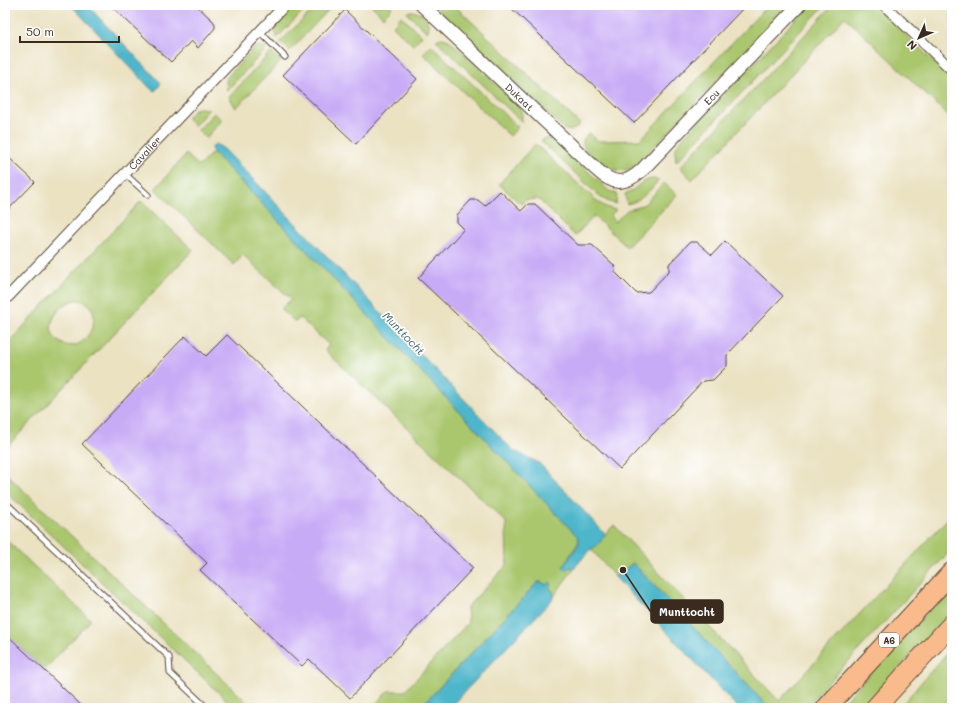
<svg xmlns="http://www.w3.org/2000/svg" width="957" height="713" viewBox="0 0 957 713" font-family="Mali,sans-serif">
<rect width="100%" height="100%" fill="#fff"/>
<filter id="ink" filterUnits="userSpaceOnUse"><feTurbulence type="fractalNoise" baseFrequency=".025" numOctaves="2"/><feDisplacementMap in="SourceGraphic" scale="8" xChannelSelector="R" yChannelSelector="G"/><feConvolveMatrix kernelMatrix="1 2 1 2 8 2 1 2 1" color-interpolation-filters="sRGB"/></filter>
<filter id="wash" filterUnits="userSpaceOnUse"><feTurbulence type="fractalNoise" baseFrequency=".012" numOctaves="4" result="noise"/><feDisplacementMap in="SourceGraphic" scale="16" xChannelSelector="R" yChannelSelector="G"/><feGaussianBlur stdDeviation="0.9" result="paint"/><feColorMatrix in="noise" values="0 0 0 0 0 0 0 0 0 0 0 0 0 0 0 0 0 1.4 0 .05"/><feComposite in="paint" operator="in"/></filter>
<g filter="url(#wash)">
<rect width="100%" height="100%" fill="#ebe2c2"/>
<path fill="#aac76e" stroke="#727846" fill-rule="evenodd" d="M295 5H309L277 38C270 25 287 13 295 5Z
M318 5H333L290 51 280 42Z
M371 5H390L392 8 383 17Z
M433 5H454L580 124C575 130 571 132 564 129Z
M768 5H789L638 164C632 168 626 171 618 170 607 170 584 154 583 143 583 138 586 136 589 133L598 141 640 140Z
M809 5H825L676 162 675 150 679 142Z
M833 5H874L952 79V119L845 17 692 180 680 167Z
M410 11C420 11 428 17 429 28L427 32 407 13Z
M401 16 422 36 413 45 393 26Z
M442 38 449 40 519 106 522 114V122L436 40Z
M431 45 518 127 510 136 423 54Z
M261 46 267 48 227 90 226 82 227 77 253 49Z
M271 52 281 61 236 108 229 97Z
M200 108 209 109 194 126 187 118 195 109Z
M214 113 222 120 206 138 198 130Z
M544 139H549L556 141 609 191 617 194 616 204 609 202 600 197 541 141Z
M535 144 599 203 608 208 616 210 610 216 615 222 627 210 636 208 646 203 664 183 677 195 627 247 594 216 575 236 538 199 526 200 521 204 499 184Z
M213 152 570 528 578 537 579 541 563 567 566 570 569 567 574 568 554 596C553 589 547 585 541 582H538L420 708H372L388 691H405L468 623 467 607 507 565 506 522 325 350 329 345 300 318 295 322 281 309 291 299 243 255 234 265 155 189 186 154 199 166Z
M654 179 659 180C649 191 642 201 627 204L625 194C638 190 638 180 654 179Z
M141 201 193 250 6 448 5 346ZM76 300C110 301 90 356 63 344 39 333 56 304 76 300Z
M5 473 253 708H235L5 491Z
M952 514V549L805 708H769L633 563 615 577 591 549C600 543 606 533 614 525L779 701Z
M5 539 91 620 44 670 5 633Z
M952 585V611L862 708H838Z
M952 647V703L947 708H899Z"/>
<path fill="#4db6ca" stroke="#447074" d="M71 5H87L160 82V85L155 91 151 89Z
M216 144 224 149 503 440 514 451 539 463 605 534 599 544 590 550 574 568 569 567 566 570 563 567 578 545 579 541 578 537 213 152 211 149 213 146Z
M633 563 769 708H738L615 577Z
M538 582H541L546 585 550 582 552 584 549 587 553 592 554 596 550 602 449 708H420Z"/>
<g id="blocks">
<path fill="#c8abf6" d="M110 5H196L213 21 215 24V28L198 48 191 41 171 62Z
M508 5H746L634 123Z
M345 10 417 79 356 144 283 75Z
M5 154 35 182 5 213Z
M500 191 521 211 528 204H535L578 245H592L614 265 615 272 636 293 649 292 669 271V264L690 242H697L712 255 725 241 783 296 727 355V366L713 380 703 381 620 469 418 278 464 229 457 222V215L471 200H478L485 206Z
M227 335 473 568 350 698 309 659 302 666 200 570 207 563 82 444 185 336 206 356Z
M5 633 44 670 84 708H5Z"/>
</g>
</g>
<g filter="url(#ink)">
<use href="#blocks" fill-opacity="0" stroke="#554637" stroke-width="1"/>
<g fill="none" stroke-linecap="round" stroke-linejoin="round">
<defs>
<path id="service" d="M260 32 285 57
M125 174 148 195
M5 502 169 657 170 673 207 708"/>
<g id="minor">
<path d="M884 5 952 70"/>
<path id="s1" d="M5 300 285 5"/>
</g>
<g id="tertiary">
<path id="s2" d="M422 5 596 169C613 185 624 186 642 170L799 5"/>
</g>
<path id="motorway" d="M826 708 952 572
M875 708 952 624"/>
</defs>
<use href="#service" stroke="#554637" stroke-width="7"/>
<use href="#minor" stroke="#554637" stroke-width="12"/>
<use href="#tertiary" stroke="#554637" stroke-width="15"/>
<use href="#motorway" stroke="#554637" stroke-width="21"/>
<use href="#service" stroke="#fff" stroke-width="5"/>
<use href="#minor" stroke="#fff" stroke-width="10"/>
<use href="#tertiary" stroke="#fff" stroke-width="13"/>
<use href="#motorway" stroke="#fabb8c" stroke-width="19"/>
</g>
</g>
<g text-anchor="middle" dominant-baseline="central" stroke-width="3.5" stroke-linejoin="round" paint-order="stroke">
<rect fill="#fff" stroke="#766a62" stroke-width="1" x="879" y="633" width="20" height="14" rx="3"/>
<g font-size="9" font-weight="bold" fill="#3b2a1e">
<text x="889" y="640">A6</text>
</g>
<g font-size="10" fill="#3b2a1e" stroke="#fff">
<text stroke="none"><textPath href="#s2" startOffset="134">Dukaat</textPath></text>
<text stroke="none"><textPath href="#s2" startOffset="393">Ecu</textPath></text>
<text stroke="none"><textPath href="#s1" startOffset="203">Cavalier</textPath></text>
</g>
<g font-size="11" font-style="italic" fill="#426263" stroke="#fff">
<text transform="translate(404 333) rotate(46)">Munttocht</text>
</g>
</g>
<path fill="none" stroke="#3b2a1e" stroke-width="1.5" d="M623 570L651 612"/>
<circle fill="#3b2a1e" stroke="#fff" stroke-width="1.5" cx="623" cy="570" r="4"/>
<rect fill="#3b2a1e" stroke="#3b2a1e" stroke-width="1.5" x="651" y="600" width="72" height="23" rx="4"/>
<g font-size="11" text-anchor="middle" font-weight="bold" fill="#fff">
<text x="687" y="616">Munttocht</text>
</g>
<rect width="957" height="713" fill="none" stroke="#fff" stroke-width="20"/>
<g transform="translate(919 38) rotate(225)" stroke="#ffffff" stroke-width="3" paint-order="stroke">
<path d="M0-3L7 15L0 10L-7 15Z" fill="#3b2a1e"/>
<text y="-6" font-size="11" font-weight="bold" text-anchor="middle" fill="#3b2a1e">N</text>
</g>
<path d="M20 36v6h99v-6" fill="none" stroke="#3b2a1e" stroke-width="2"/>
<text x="26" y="36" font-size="12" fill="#3b2a1e" stroke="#ffffff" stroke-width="3" paint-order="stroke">50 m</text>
</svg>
